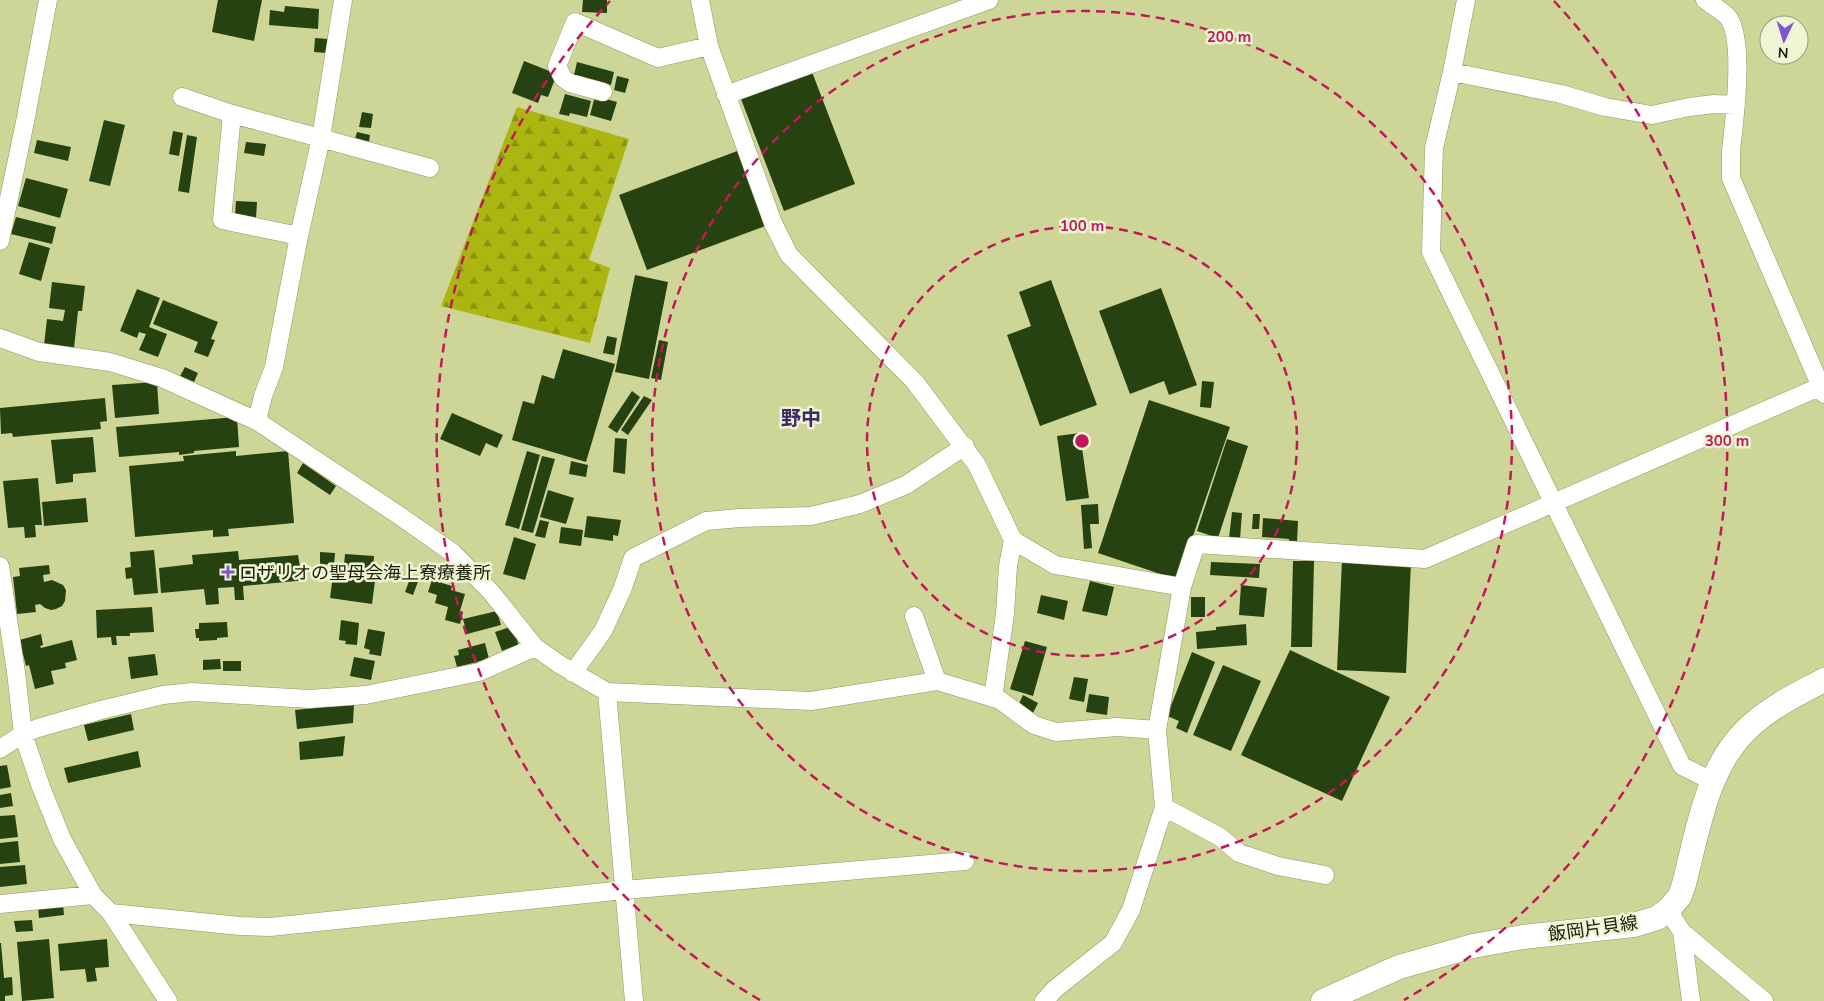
<svg xmlns="http://www.w3.org/2000/svg" width="1824" height="1001" viewBox="0 0 1824 1001" font-family="Mulish,'Noto Sans JP',sans-serif">
<defs>
<pattern id="forest-firs" width="22" height="20" patternUnits="userSpaceOnUse" patternTransform="scale(1.25)"><rect width="22" height="20" fill="#acb611"/><path d="M5 1l3.5 6h-7zM16 11l3.5 6h-7z" fill="#8b930e"/></pattern>
</defs>
<rect width="100%" height="100%" fill="#ced697"/>
<path fill="url(#forest-firs)" d="M517 107 629 139 589 260 610 268 590 343 441 306Z"/>
<path fill="#264210" d="M218 0H262L254 41 212 32Z
M583 0H607V13L582 12Z
M285 6 319 9 318 29 269 25 270 10 284 12Z
M315 38 328 39 327 53 314 52Z
M524 61 557 74 548 97 541 95 538 103 512 93Z
M577 62 614 72 611 85 574 75Z
M812 72 855 184 784 211 741 99Z
M617 76 629 79 625 93 614 90Z
M565 94 591 101 587 117 570 113 569 116 559 114Z
M595 96 617 102 611 121 590 115Z
M362 112 373 114 371 128 359 127Z
M104 120 125 125 110 186 89 181Z
M173 131 183 133 179 156 169 154Z
M357 132 370 135 369 142 355 139Z
M187 135 197 137 189 193 178 191Z
M37 140 71 147 68 161 34 153Z
M246 142 266 144 264 156 244 153Z
M740 150 768 225 647 270 619 195Z
M26 178 68 189 60 218 18 206Z
M236 201 257 202 256 218 235 216Z
M16 217 56 227 52 244 11 234Z
M29 242 50 248 41 281 19 274Z
M635 275 668 282 649 379 615 372Z
M1051 280 1097 405 1040 426 1007 335 1031 326 1019 292Z
M52 282 85 286 82 311H78L74 348 44 345 47 319 63 321 65 310 49 308Z
M1161 288 1197 385 1169 395 1164 381 1130 394 1099 311Z
M137 289 160 298 149 327 167 334 158 357 139 350 146 334 139 332 137 338 120 331Z
M163 300 218 322 211 339 215 340 208 357 194 352 198 342 153 324Z
M607 336 617 338 614 355 603 353Z
M659 340 668 342 661 380 651 378Z
M563 349 615 364 586 462 512 440 523 401 534 404 542 375 554 379Z
M185 367 198 373 194 382 180 376Z
M1202 381 1214 382 1211 408 1200 407Z
M157 382 159 414 115 418 112 385Z
M632 391 640 397 617 433 608 427Z
M644 396 652 400 628 435 621 430Z
M105 398 107 421 100 422 101 429 13 437 12 433 1 434 0 408Z
M1149 400 1230 427 1178 580 1098 553Z
M452 413 503 435 497 448 486 443 480 456 440 439Z
M237 417 239 447 194 451V453L179 455V452L119 457 116 427Z
M1080 433 1089 498 1066 501 1057 436Z
M93 437 96 472 73 474V482L56 484 51 440Z
M615 438 627 439 625 474 613 472Z
M1227 439 1248 446 1218 538 1197 531Z
M236 451V456L288 451 294 523 228 529 229 536 213 537V530L135 537 129 466 184 461 183 456Z
M527 451 540 455 519 529 505 525Z
M542 456 555 459 533 533 521 530Z
M571 461 588 465 586 477 569 474Z
M303 463 336 486 330 495 297 473Z
M38 478 42 525H35L36 537 25 538 24 527 8 528 3 481Z
M548 490 574 498 566 524 540 517Z
M86 498 88 522 44 526 42 502Z
M1098 504 1099 524H1090L1092 548 1084 549 1081 505Z
M1232 512 1242 513 1240 539 1229 538Z
M1253 514H1260L1259 529H1252Z
M587 516 621 520 618 536 613 535V541L584 537Z
M1263 518 1298 521 1297 542H1289V539L1262 537Z
M540 520 549 522 545 538 535 536Z
M561 527 583 530 581 546 559 543Z
M514 537 536 544 525 580 503 574Z
M154 550 158 593 134 595 132 578 126 579 125 568 131 567 130 552Z
M238 551 239 560 298 555 300 567 306 566 307 580 243 586 244 600H235L234 587 218 588 219 604 206 605 204 589 161 593 159 568 193 564 192 555Z
M320 552 335 553 334 565 320 564Z
M345 554 374 556 373 572 366 571V574L353 573V576L343 575Z
M1342 560 1411 563 1406 673 1337 670Z
M1293 561H1314L1312 647H1291Z
M1211 562 1260 564 1259 578 1210 575Z
M49 565 50 574 43 575 44 582 52 580 63 585 66 590 65 601 62 606 56 609 51 610 45 608 40 604 35 605 36 612 17 614 13 577 20 576 19 568Z
M333 575 375 581 372 604 330 598Z
M411 576 419 579 413 595 405 592Z
M432 580 452 586 451 590 465 594 460 611 463 612 460 624 445 620 448 607 435 603 437 595 428 592Z
M1090 581 1114 587 1107 616 1082 611Z
M1241 585 1267 588 1264 617 1239 615Z
M1041 595 1068 601 1064 620 1037 613Z
M1191 597H1205V617H1191Z
M152 607 154 632 130 633V636H116L117 645H112L111 637 97 638 96 610Z
M497 611 501 625 467 634 463 619Z
M341 620 359 623 357 645 345 644 346 641 339 640Z
M227 622 228 637 217 638V640L199 641V638H196L195 629H199V623Z
M1246 624 1247 645 1197 649 1196 632 1216 630V627Z
M513 626 520 650 513 652 512 647 502 651 495 632Z
M368 629 385 632 381 656 369 654 370 650 364 648Z
M41 634 43 645 40 646 41 648 72 640 77 660 65 663 66 668 51 671 54 684 35 689 29 665 26 666 23 654 20 655 16 641Z
M1025 641 1047 647 1033 696 1010 689Z
M485 643 489 659 457 667 454 656 459 655 458 650Z
M1290 650 1390 697 1342 801 1241 755Z
M1192 652 1215 662 1187 733 1176 728 1179 721 1167 716Z
M155 654 158 675 131 679 128 657Z
M354 657 375 661 371 680 350 676Z
M220 659 221 669 203 670V660Z
M223 661H241V671H223Z
M1223 665 1261 681 1231 751 1193 735Z
M1074 677 1088 679 1084 702 1069 699Z
M1089 694 1109 697 1107 715 1086 712Z
M1023 695 1038 703 1032 715 1017 708Z
M354 704 353 723 297 729 295 710Z
M131 714 134 730 88 741 84 725Z
M345 736 343 756 300 760 299 742Z
M138 751 141 767 68 783 64 768Z
M7 765 11 787 0 789V766Z
M11 793 13 806 0 808V795Z
M15 815 18 837 0 839V816Z
M18 841 20 862 0 864V843Z
M25 865 27 884 0 887V867Z
M63 904 64 915 39 918 38 907Z
M32 920 33 931 16 932 14 921Z
M49 939 54 998 22 1001 17 942Z
M107 939 109 967 95 968 97 981 87 982 85 969 60 971 58 944Z
M0 943H1L4 978 12 977 13 995 5 996V1001H0Z"/>
<g fill="none" stroke-linecap="round" stroke-linejoin="round">
<defs>
<path id="minor" d="M700 0 709 46 773 223 789 255 915 382 977 465 1013 540 1055 565 1182 587
M1466 0 1452 72 1434 148 1431 252 1682 766 1712 781
M1705 0C1712 5 1721 10 1727 16 1746 37 1734 123 1731 151 1731 160 1731 169 1731 178L1824 394
M1452 72 1561 94 1605 107 1652 115 1689 107 1714 104 1736 105
M603 92 570 83 563 78 557 66 575 22 658 58 709 46
M726 95 989 0
M182 97 232 114 430 168
M232 114 222 220 299 236
M0 241 25 122 48 0
M0 338 39 352 110 362 162 378 257 421 397 514 453 553 491 592 535 647 559 664 607 692 634 1001
M257 421 263 396 274 367 299 236 321 138 343 0
M0 566 16 672 23 734 41 787 62 839 93 895 111 913 168 1001
M914 616 937 681 1000 700 1034 725 1056 732 1117 727 1157 730
M573 673 603 631 622 590 633 558 706 521 740 518 811 516 860 504 906 485 965 446
M607 692 811 701 937 681
M993 698 1005 614 1008 566 1013 540
M0 749 23 734 38 728 101 710 163 695 192 692 310 699 366 695 479 672 535 647
M1164 807 1220 837 1239 853 1278 866 1325 875
M0 904 93 895
M1668 910 1682 932 1691 1001
M111 913 240 926 270 927 624 890 965 861
M1682 932 1764 1001
M1044 1001 1055 989 1113 943 1131 910 1164 807 1157 730 1182 587 1196 544 1425 559 1824 385"/>
<path id="secondary" d="M1323 1001 1399 967 1473 946 1523 937 1634 925 1657 918 1668 910 1680 896 1684 884C1699 827 1707 761 1755 722 1776 704 1800 693 1824 680"/>
</defs>
<use href="#minor" stroke="#90975b" stroke-width="19"/>
<use href="#secondary" stroke="#90975b" stroke-width="25"/>
<use href="#minor" stroke="#fff" stroke-width="18"/>
<use href="#secondary" stroke="#fff" stroke-width="24"/>
</g>
<g fill="none" stroke="#c2185b" stroke-width="2.5" stroke-dasharray="9 6">
<circle cx="1082" cy="441" r="215"/>
<circle cx="1082" cy="441" r="430"/>
<path d="M760 1000A645 645 0 0 1 610 1M1554 1A645 645 0 0 1 1404 1000"/>
</g>
<path fill="#7d58d2" stroke="#eff4d5" stroke-width="2" d="M225.5 564.5h5v5h5v5h-5v5h-5v-5h-5v-5h5z"/>
<g text-anchor="middle" dominant-baseline="central" stroke-width="5" stroke-linejoin="round" paint-order="stroke">
<g font-size="18" fill="#1b1e05" stroke="#eff4d5" text-anchor="start">
<text x="239" y="572">ロザリオの聖母会海上寮療養所</text>
</g>
<g font-size="18" fill="#1b1e05" stroke="#eff4d5">
<text transform="translate(1593 928) rotate(-8)">飯岡片貝線</text>
</g>
<g font-size="20" font-weight="bold" fill="#3c2b66" stroke="#eff4d5">
<text x="801" y="417">野中</text>
</g>
</g>
<circle cx="1082" cy="441" r="8" fill="#c2185b" stroke="#eff4d5" stroke-width="2.5"/>
<g font-size="15" text-anchor="middle" font-weight="bold" fill="#c2185b" stroke="#eff4d5" stroke-width="5" stroke-linejoin="round" paint-order="stroke">
<text x="1229" y="42">200 m</text>
<text x="1082" y="231">100 m</text>
<text x="1727" y="446">300 m</text>
</g>
<g transform="translate(1784 40) rotate(184)"><circle r="24" fill="#eff4d5" stroke="#9a9e82"/>
<path d="M0-4L9 19L0 12L-9 19Z" fill="#7d58d2"/>
<text y="-8" font-size="14" font-weight="bold" text-anchor="middle" fill="#1b1e05">N</text>
</g>
</svg>
